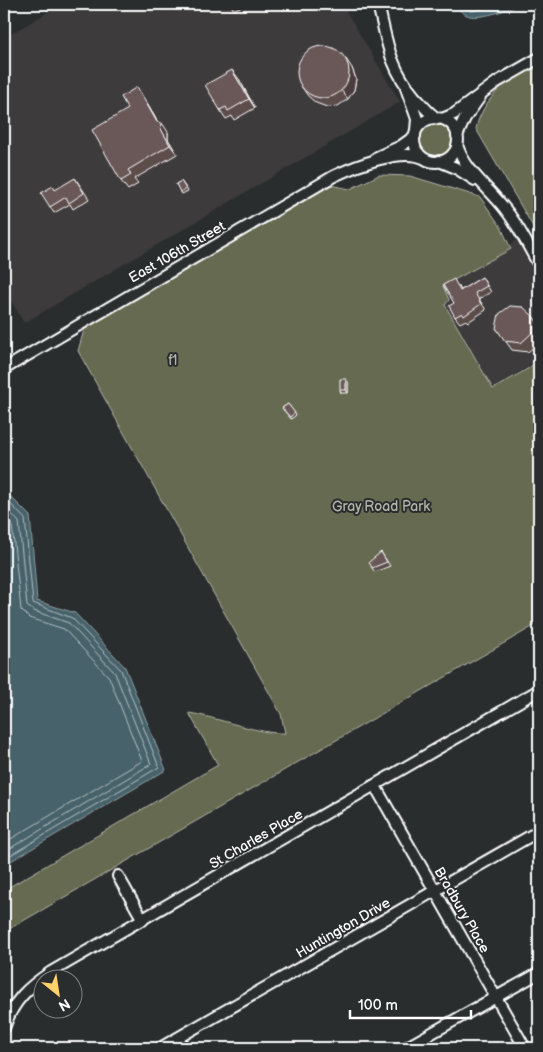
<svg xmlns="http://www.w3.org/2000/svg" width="543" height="1052" viewBox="0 0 543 1052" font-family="'Balsamiq Sans',sans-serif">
<rect width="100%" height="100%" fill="#2a2d2e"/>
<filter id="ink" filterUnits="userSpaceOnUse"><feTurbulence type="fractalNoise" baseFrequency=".02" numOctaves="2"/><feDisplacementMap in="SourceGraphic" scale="10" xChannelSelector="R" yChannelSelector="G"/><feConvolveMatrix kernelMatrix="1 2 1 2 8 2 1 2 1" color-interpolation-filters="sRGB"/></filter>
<g filter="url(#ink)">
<path fill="#3e3a3b" d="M62 4H342L400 102 24 323 4 289V38Z
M519 239 539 274V354L528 367 493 388 436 288Z"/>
<path fill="#666b51" stroke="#b2b5a8" d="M539 61V237L476 129C482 98 512 75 539 61Z
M420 140a16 16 0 1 1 32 0a16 16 0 1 1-32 0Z
M379 175 410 176 480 197 501 227 511 249 443 286 449 300 445 305 493 389 529 368 539 358V623L4 932V890L218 765 189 713C216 717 262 735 285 733L281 714 78 351 86 323 325 184 350 189Z"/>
<path fill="#46626a" stroke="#90a1a6" d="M454 4H521C510 9 482 19 470 16 464 15 458 9 454 4Z
M4 490 30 516 37 601 75 613 125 667 166 770 4 865Z"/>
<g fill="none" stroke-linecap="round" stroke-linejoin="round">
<path stroke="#b5c0c3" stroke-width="1" d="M461 4 472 11 509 4
M4 497 25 519 33 603 72 618 121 670 159 767 4 859
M4 506 19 522 27 606 34 611 69 623 115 673 151 764 4 852
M4 516 12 525 21 610 29 618 64 629 109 677 142 761 4 843"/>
<defs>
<path id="minor" d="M378 4C387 41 389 67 415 97 423 105 428 113 438 119
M406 88 417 119 416 130
M414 140a22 22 0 1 1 44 0a22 22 0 1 1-44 0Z
M442 119 454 114 497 82 539 58
M457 136 465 118 480 97
M457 145C465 171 489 188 505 209 519 226 528 246 539 265
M377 157 401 146 415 136
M439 161 456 168 475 180
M4 369 334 176C355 166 401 148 423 158
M375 786 525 1048
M118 876 143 920
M4 1028C13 1001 28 987 51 972L539 690
M160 1048 539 831
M405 1048 539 973"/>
</defs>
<use href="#minor" stroke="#fff" stroke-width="14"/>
<use href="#minor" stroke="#2a2d2e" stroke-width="10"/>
</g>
<path fill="#5c4d4c" stroke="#fff" d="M230 4H246L234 10Z
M352 68 356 79 354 90 348 99 338 106 327 107 316 103 308 96 301 86Z
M239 79 255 108 234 120 232 116 226 119 220 110Z
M143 97 158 122 168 132V139L177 154 134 179 138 184 128 190 121 181Z
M75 178 89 199 73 209 70 204 54 213 50 207Z
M181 181 188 191 182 194 176 184Z
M482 277 491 292 479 299 486 310 468 322 466 320 460 323 455 317 454 303 458 285 461 290Z
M539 325V342L528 352 512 350 496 328Z
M348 382V393H341L340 390Z
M288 404 296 415 291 419 282 408Z
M381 552 390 566 375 572 372 568Z"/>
<path fill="#4b3e3e" stroke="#fff" d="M346 59 352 68 356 79 354 90 348 99 341 90Z
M232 70 239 79 255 108 249 99Z
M137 87 143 97 161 128 162 123 168 132V139L177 154 170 145Z
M533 316 539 325V341L533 332Z
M346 379 348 382V393L346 390Z"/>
<path fill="#6b5958" stroke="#fff" d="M297 72a26 26 0 1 1 52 0a26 26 0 1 1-52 0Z
M232 70 249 99 228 111 226 107 220 110 205 85Z
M137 87 157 122 162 123 161 129 170 145 128 170 131 175 121 181 92 130 128 109 121 97Z
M75 178 84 193 69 203 66 197 50 207 41 193 53 186 55 190Z
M181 181 186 189 180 192 176 184Z
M482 277 487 286 475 293 481 304 464 316 462 313 455 317 449 306 454 303 443 285 454 279 460 291Z
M510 306 523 307 533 316V332L521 343 505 341 496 328 499 314Z
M340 379H346V390H340Z
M288 404 295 413 290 417 282 408Z
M381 552 387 562 372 568 369 562Z"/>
</g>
<g text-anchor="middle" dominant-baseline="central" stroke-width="4" stroke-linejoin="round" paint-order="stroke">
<g font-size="14" fill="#fff" stroke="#2a2d2e">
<text transform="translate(177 252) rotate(-30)">East 106th Street</text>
<text transform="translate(256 839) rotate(-30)">St Charles Place</text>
<text transform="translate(462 910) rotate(60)">Bradbury Place</text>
<text transform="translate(343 928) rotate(-30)">Huntington Drive</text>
</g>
<g font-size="14" fill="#b2b5a8" stroke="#2a2d2e">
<text x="173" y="360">f1</text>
<text x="381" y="506">Gray Road Park</text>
</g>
</g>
<rect width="543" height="1052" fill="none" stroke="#2a2d2e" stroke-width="20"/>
<rect x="10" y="10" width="523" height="1032" fill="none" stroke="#fff" stroke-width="2" filter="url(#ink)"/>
<g transform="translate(58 994) rotate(150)"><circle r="24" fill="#2a2d2e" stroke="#7f8182"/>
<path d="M0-4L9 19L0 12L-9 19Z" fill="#ffd166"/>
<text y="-8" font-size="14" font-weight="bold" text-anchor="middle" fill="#ffffff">N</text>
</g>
<path d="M350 1010v8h121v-8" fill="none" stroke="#ffffff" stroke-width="2.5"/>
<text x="358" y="1010" font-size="15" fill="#ffffff" stroke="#2a2d2e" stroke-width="4" paint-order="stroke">100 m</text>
</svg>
